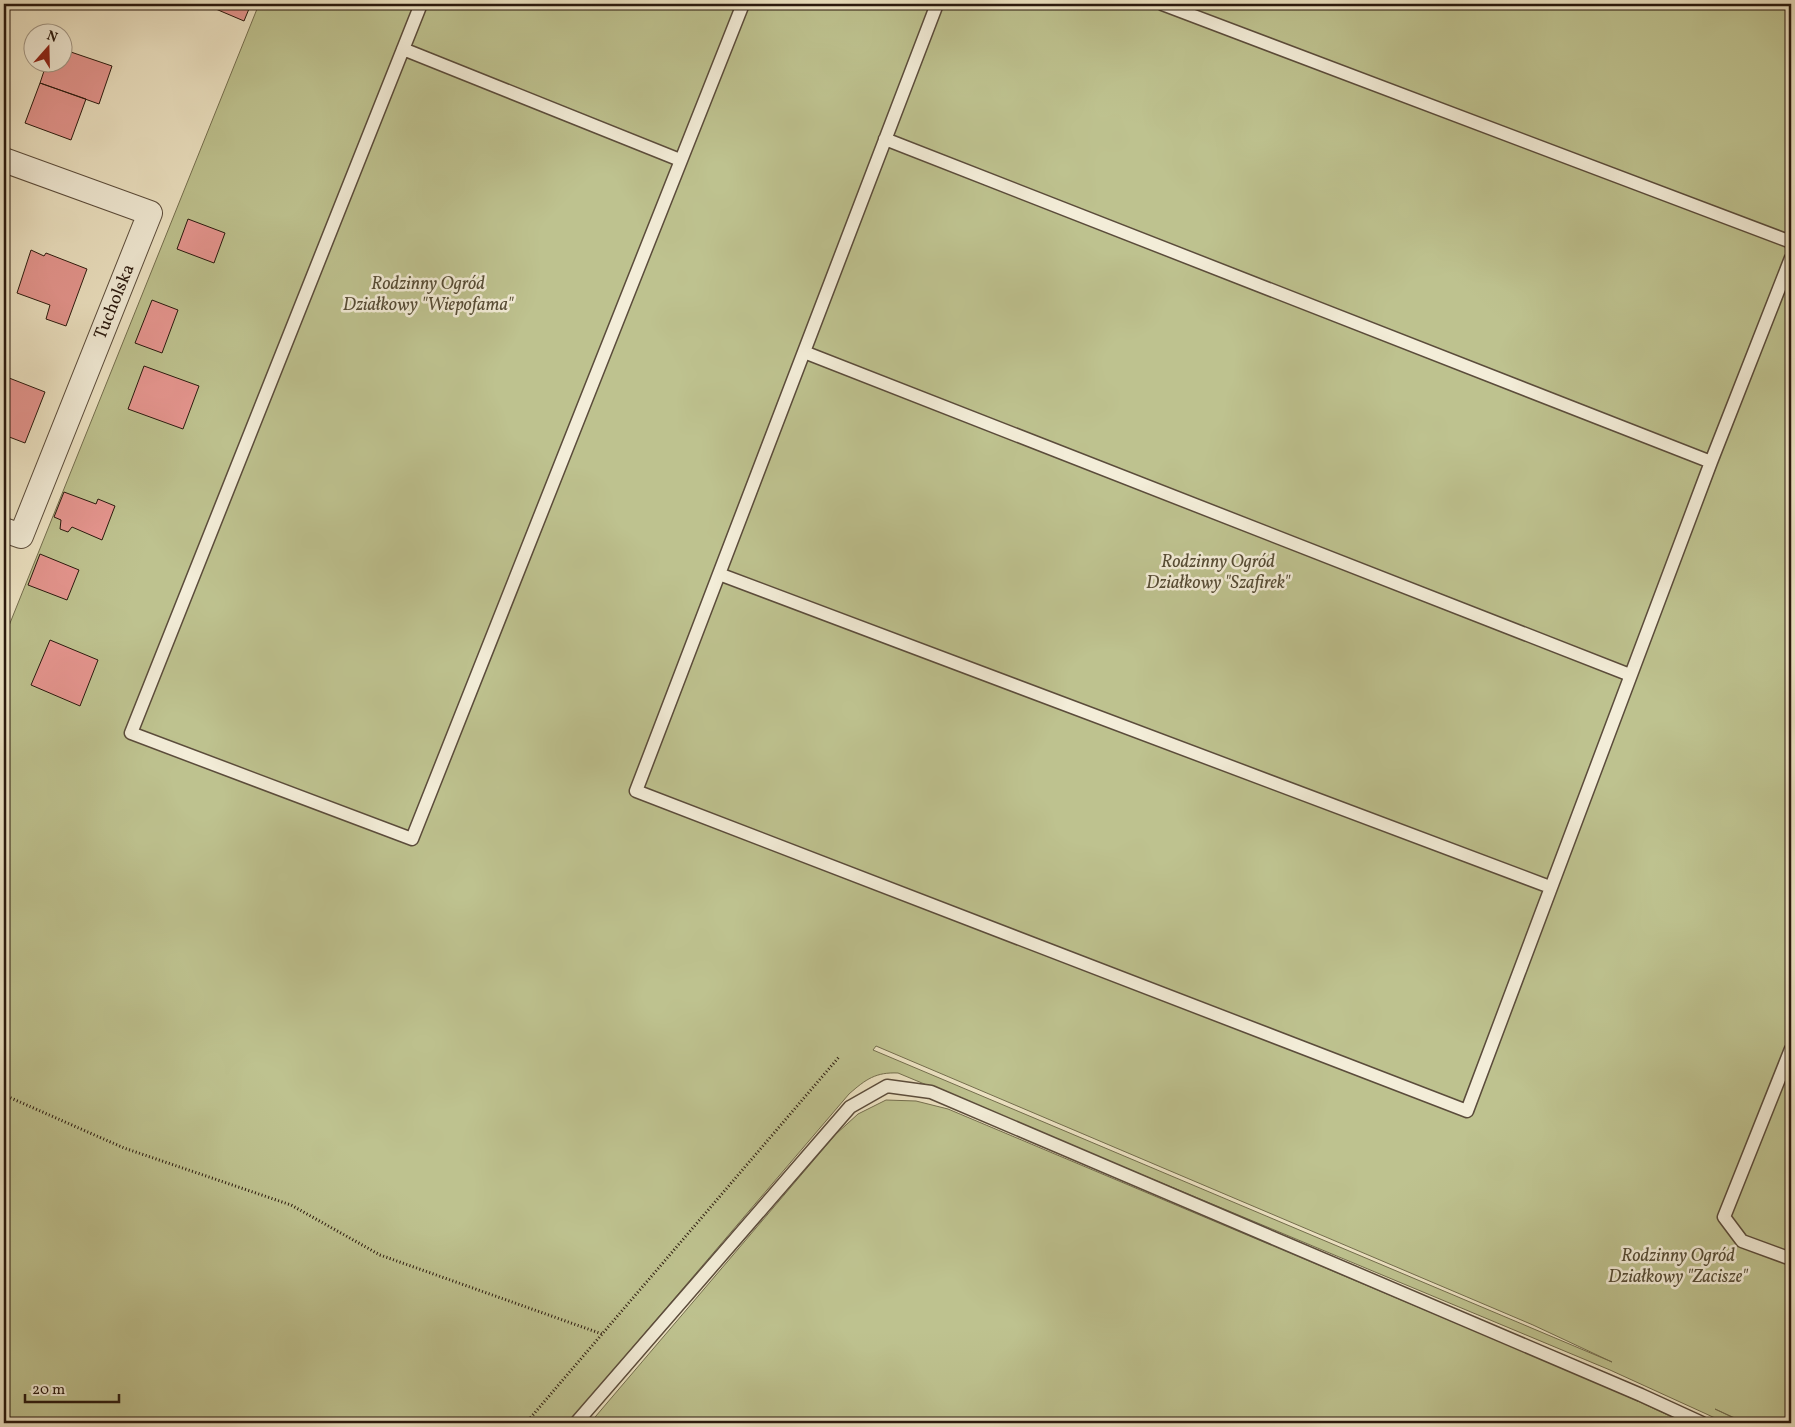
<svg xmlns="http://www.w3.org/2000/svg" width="1795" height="1427" viewBox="0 0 1795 1427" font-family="Vollkorn,serif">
<rect width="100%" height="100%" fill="#ede3c3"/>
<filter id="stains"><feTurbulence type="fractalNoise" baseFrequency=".004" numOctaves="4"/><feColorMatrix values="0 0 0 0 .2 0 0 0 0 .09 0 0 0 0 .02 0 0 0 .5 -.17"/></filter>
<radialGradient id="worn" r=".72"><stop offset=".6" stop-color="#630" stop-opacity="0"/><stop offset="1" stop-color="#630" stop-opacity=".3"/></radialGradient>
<path fill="#bec28f" stroke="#746e4e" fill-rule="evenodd" d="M259 4H1791V1423H1746L1715 1409 1744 1423H1726L1610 1370 898 1073C876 1072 866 1079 849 1094L568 1423H4V638ZM876 1046 1533 1325 1612 1362 873 1050Z
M886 1100 916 1101 948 1109 1603 1385 1685 1423H590L836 1134 858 1114Z"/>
<path fill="#e69690" stroke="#2a190e" d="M204 4H251L244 21Z
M62 49 112 66 99 104 40 83 47 62H62Z
M40 83 86 99 71 140 25 123Z
M188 219 225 233 214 263 177 249Z
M31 250 44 256 46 253 87 269 66 326 46 319 50 305 17 293Z
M152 300 178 310 162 353 135 343Z
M144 366 199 386 183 429 128 409Z
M4 376 45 392 25 443 4 435Z
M64 492 96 504 98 499 115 506 102 540 72 527 68 532 60 529 61 520 54 517Z
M40 554 79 570 67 600 28 585Z
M50 640 98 660 80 706 31 685Z"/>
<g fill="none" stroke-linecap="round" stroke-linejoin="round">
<defs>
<path id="lane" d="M421 4 131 733 412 839 743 4
M937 4 636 791 1467 1111 1711 462 1791 258
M1162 4 1791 242
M403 49 680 160
M885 139 1711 462
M804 352 1630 675
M719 574 1550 887
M1791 1049 1724 1217 1742 1241 1791 1259
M576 1423 850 1107 887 1086 931 1092 1641 1395 1702 1423"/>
<path id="street" d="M4 160 150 213 21 536 4 530"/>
</defs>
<use href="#lane" stroke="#5b4c3b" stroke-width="15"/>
<use href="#street" stroke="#5b4c3b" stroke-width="26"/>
<path stroke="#2a190e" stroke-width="3" stroke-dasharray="1 2.5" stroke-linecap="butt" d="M4 1095 124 1148 291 1205 380 1255 602 1334
M526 1423 839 1057"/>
<use href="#lane" stroke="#f3edd8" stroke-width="12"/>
<use href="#street" stroke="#f3edd8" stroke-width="24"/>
</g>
<g text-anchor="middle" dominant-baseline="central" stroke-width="5" stroke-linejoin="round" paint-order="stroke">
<g font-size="18" font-style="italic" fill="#564c35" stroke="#f3edd8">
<text x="428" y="284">Rodzinny Ogród<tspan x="428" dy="21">Działkowy "Wiepofama"</tspan></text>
<text x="1218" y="562">Rodzinny Ogród<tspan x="1218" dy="21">Działkowy "Szafirek"</tspan></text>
<text x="1678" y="1256">Rodzinny Ogród<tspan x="1678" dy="21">Działkowy "Zacisze"</tspan></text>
</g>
<g font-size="18" fill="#2a190e" stroke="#f3edd8">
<text transform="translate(115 302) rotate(-68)">Tucholska</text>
</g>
</g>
<rect width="1795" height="1427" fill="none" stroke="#ede3c3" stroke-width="20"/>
<rect x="5" y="5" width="1785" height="1417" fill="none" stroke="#2a190e" stroke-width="2.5"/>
<rect x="10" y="10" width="1775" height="1407" fill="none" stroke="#2a190e"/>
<g transform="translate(48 48) rotate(20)"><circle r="24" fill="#f3edd8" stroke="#a39887"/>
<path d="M0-4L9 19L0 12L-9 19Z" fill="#8f2418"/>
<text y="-8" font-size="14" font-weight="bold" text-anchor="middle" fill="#2a190e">N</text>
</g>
<path d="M25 1394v8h94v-8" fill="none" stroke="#2a190e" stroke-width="2.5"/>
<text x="32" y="1394" font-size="15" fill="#2a190e" stroke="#f3edd8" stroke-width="4" paint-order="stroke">20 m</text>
<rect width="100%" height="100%" filter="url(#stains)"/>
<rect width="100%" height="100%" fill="url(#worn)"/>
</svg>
